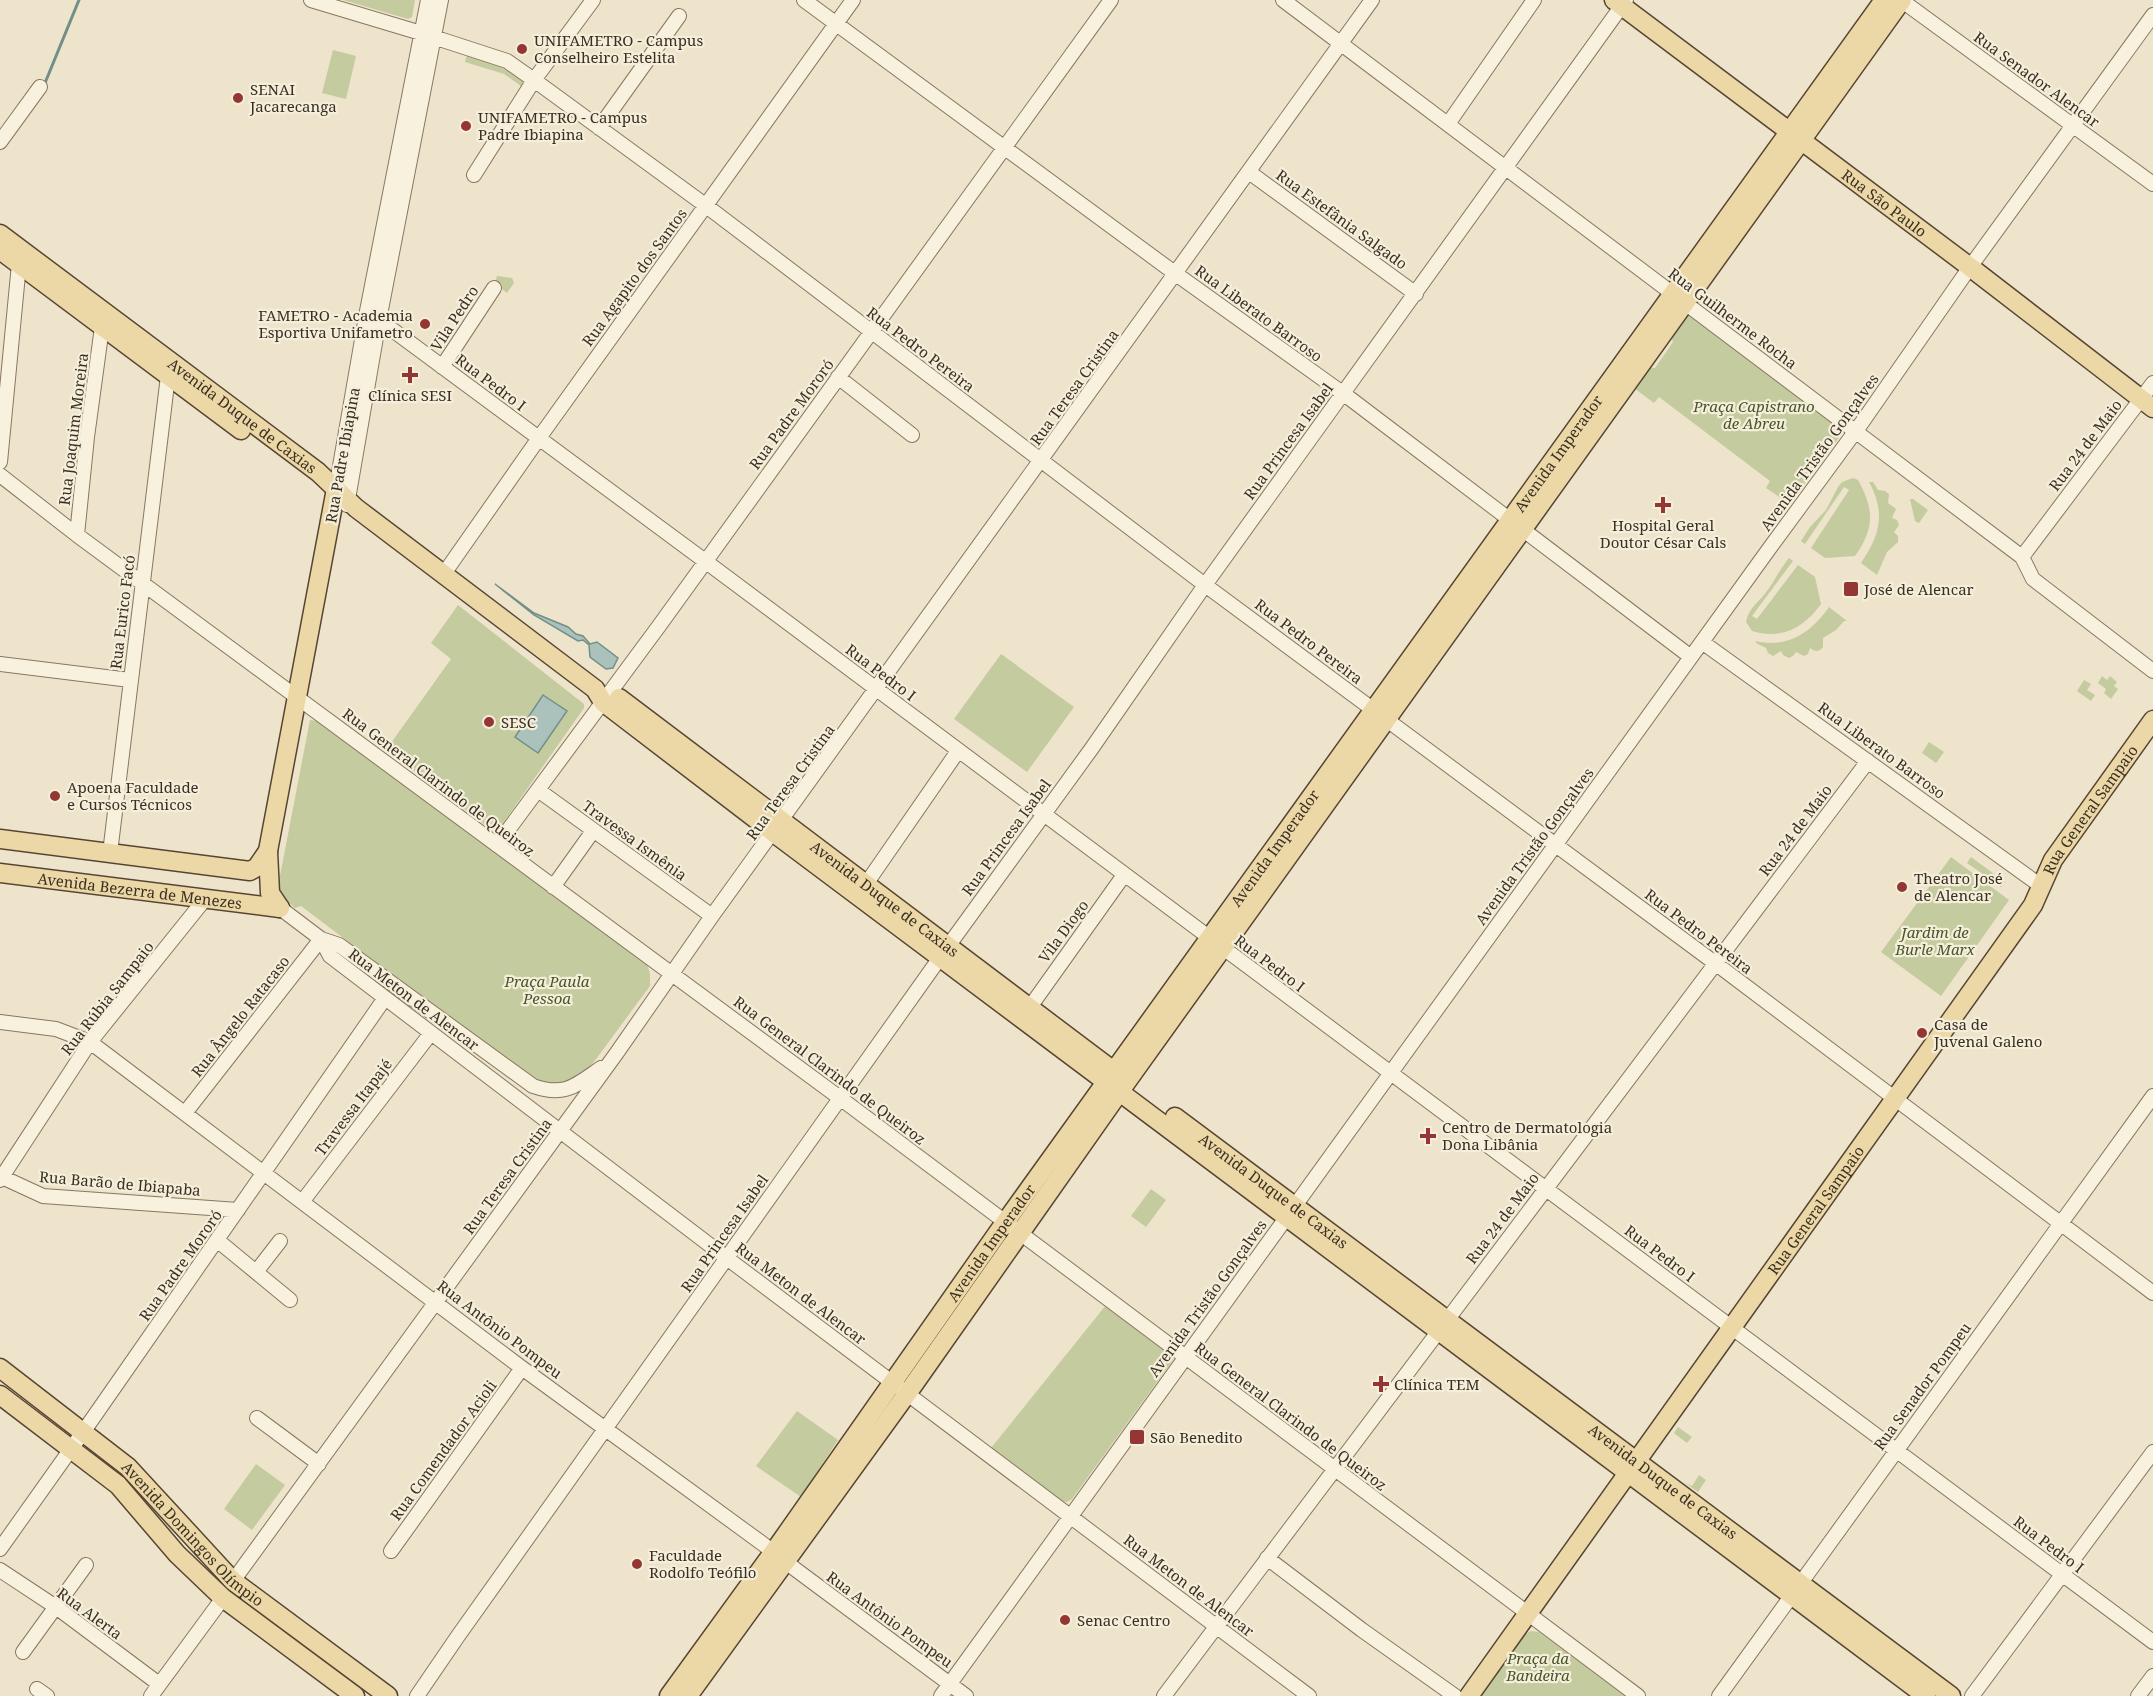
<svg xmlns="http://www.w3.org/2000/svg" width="2153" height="1696" viewBox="0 0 2153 1696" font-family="'Noto Serif',serif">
<rect width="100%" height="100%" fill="#ede4cb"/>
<path fill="#c4cb9f" d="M343 0H415L412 17 408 19Z
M333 50 356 56 346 99 322 93Z
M467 55 501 67 528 85 525 89 504 74 465 62Z
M497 276 512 278 514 283 507 293 495 283Z
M1688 314 1841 429 1840 436 1793 499 1785 501 1766 488 1770 481 1659 397 1654 403 1634 388 1646 367 1655 368 1673 342 1670 334Z
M1853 478 1858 480C1874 509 1875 528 1855 556L1825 558 1811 548 1849 490 1844 487 1805 544 1801 541 1810 527 1826 510 1838 487 1842 482Z
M1869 482H1873L1878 490 1885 491 1889 494 1888 503 1896 509 1892 518 1897 520 1899 525 1894 532 1898 536V542L1887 552 1877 575 1861 563C1880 535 1886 513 1869 482Z
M1910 499H1913L1928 510 1919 523 1915 521Z
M1789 558 1793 561 1752 616 1757 619 1798 565 1815 577 1821 604C1804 628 1781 640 1752 631L1746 622C1749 607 1759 602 1767 591 1775 580 1780 569 1789 558Z
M458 605 584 704V708L496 833 386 750 451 659 431 643Z
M1829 607 1847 621H1844L1836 630 1823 638V647C1819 652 1815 652 1810 648L1808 654 1804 656 1796 652 1793 656 1789 658 1783 655 1781 651 1773 656 1768 653 1766 648 1756 643V641C1787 649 1812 632 1829 607Z
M1001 654 1074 707 1027 772 954 719Z
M2102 676 2107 680 2110 676 2117 682 2114 686 2118 689 2111 699 2104 693 2106 689 2098 683Z
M2084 680 2091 684 2087 690 2095 695 2091 701 2077 691Z
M310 720 317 721 647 963 650 974V986L585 1074 561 1087 531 1080 301 906 295 908 281 895 276 886 279 881Z
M1929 742 1944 752 1936 763 1922 753Z
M1951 857 2009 900 1941 996 1881 952Z
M1971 857 2005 882 2001 887 1967 863Z
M1151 1189 1166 1200 1146 1227 1131 1216Z
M1106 1305 1173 1356V1360L1072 1499 1067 1502 1060 1501 991 1448Z
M797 1411 838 1440 801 1497 756 1466Z
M1678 1427 1692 1437 1687 1443 1674 1433Z
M256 1464 285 1485 252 1530 224 1509Z
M1699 1475 1706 1480 1698 1492 1684 1482 1692 1486Z
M1531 1631 1539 1632 1626 1696H1479L1523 1635Z"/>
<path fill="#abc2bc" stroke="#729089" stroke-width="1.5" d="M495 584 534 613 568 627 576 634 583 636 590 644 597 642 618 658 613 668 606 669 590 657 589 645 583 640 578 641 534 615Z
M543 695 567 711 538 753 515 737Z"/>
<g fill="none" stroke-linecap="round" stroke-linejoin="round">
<path stroke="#729089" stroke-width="3" d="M45 83 79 0"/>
<defs>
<path id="minor" d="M311 0 421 33 507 61 534 80 705 205 1205 585 1715 963 2153 1293
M804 0 1176 274 1348 397 1691 657
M1283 0 2022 557 2033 579 2153 671
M1901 0 2153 184
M1448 124 1534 0
M599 128 679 16
M0 142 40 87
M1249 172 1416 294
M474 175 534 80 593 0
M367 311 705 561 2153 1642
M442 367 494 288
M838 377 912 435
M0 462 19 264
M0 475 77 535 840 1098 1638 1696
M336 489 367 311 428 0
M347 505 379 320 441 0
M77 535 87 437 102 327
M2022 557 2153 383
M443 575 539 438 853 0
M1702 642 2041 886
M0 664 130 680
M538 790 712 916
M497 845 659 626 1111 0
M110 853 168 376
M866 884 958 751
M553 887 593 831
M280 908 321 939 330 956 736 1265 1309 1696
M321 939 339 945 533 1086C565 1097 575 1086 601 1068
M1030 1007 1124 875
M0 1022 56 1029 90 1042 522 1368 763 1544 795 1569 966 1696
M185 1113 321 939
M2 1177 43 1196 238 1210
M0 1180 90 1042 205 899
M302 1202 431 1033
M217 1240 290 1300
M256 1272 280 1241
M257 1418 319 1464
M0 1549 93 1418 385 998
M391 1551 522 1368
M1267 1558 1362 1630 1455 1696
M0 1570 56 1607 159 1684
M233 1581 616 1054 712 916 1372 0
M23 1652 86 1565
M37 1689 47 1696
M151 1696 223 1598
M417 1696 458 1636 954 938 1092 748 1205 585 1626 0
M941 1696 1769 549 1863 421 1970 267 2153 15
M1164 1696 1868 761
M1719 1696 2153 1096
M1972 1696 2153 1452
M2138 1696 2153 1676"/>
<g id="major">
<path id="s1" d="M1614 0 1970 267 2153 408"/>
<path id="s2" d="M0 234 318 472 356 508 595 689 603 702 778 836 1926 1696"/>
<path d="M0 250 241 430"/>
<path id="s3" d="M619 698 1124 1079"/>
<path d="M0 839 250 871 257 867 268 851"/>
<path id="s4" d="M0 873 280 908"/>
<path d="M280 908 270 893 268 851 336 489"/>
<path id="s5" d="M1175 1117 1951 1696"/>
<path id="s6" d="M0 1368 128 1467 233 1581 388 1696"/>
<path d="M0 1395 118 1485 177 1554 223 1598 355 1696"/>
<path id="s7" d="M669 1696 780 1543 999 1231 1884 0"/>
<path d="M688 1696 914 1384 1120 1091 1902 0"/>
<path id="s8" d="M1469 1696 2033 905 2053 860 2153 720"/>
</g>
</defs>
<use href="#minor" stroke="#897760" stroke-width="16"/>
<use href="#major" stroke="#574534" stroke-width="21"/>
<use href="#minor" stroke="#f7f1de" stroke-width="14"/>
<use href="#major" stroke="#ecd8a7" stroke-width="18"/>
</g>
<g fill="#943634" stroke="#f4eeda" stroke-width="2">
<circle cx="522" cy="49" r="6"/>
<circle cx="238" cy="98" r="6"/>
<circle cx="466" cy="126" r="6"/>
<circle cx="425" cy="324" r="6"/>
<path d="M407 366h6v6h6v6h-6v6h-6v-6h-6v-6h6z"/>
<path d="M1660 496h6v6h6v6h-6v6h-6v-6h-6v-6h6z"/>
<rect x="1843" y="581" width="16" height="16" rx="3"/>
<circle cx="489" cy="722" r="6"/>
<circle cx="55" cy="796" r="6"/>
<circle cx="1902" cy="887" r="6"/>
<circle cx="1922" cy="1033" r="6"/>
<path d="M1425 1127h6v6h6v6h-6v6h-6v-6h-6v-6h6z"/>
<path d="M1378 1375h6v6h6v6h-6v6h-6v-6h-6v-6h6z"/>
<rect x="1129" y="1429" width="16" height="16" rx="3"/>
<circle cx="637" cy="1564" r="6"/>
<circle cx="1065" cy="1620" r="6"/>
</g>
<g text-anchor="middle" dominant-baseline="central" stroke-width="4.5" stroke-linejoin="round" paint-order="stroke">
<g font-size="15" fill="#3a2f22" stroke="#f4eeda" text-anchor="start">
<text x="534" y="40">UNIFAMETRO - Campus<tspan x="534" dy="17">Conselheiro Estelita</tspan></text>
<text x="250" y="89">SENAI<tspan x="250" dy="17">Jacarecanga</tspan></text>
<text x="478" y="117">UNIFAMETRO - Campus<tspan x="478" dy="17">Padre Ibiapina</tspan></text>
<text x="413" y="315" text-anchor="end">FAMETRO - Academia<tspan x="413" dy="17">Esportiva Unifametro</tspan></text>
<text x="410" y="395" text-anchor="middle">Clínica SESI</text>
<text x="1663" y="525" text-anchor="middle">Hospital Geral<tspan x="1663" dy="17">Doutor César Cals</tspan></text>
<text x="1864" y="589">José de Alencar</text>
<text x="501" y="722">SESC</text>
<text x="67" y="787">Apoena Faculdade<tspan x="67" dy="17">e Cursos Técnicos</tspan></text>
<text x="1914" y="878">Theatro José<tspan x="1914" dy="17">de Alencar</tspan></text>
<text x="1934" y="1024">Casa de<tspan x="1934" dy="17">Juvenal Galeno</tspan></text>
<text x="1442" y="1127">Centro de Dermatologia<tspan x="1442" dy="17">Dona Libânia</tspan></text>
<text x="1394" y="1384">Clínica TEM</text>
<text x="1150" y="1437">São Benedito</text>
<text x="649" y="1555">Faculdade<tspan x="649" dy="17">Rodolfo Teófilo</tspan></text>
<text x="1077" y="1620">Senac Centro</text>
</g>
<g font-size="15" fill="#3a2f22" stroke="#f4eeda">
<text transform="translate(2037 79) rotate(36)">Rua Senador Alencar</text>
<text stroke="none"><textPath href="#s1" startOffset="338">Rua São Paulo</textPath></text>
<text transform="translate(1342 219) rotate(36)">Rua Estefânia Salgado</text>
<text transform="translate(634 277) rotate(-54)">Rua Agapito dos Santos</text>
<text transform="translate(1259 313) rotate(36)">Rua Liberato Barroso</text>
<text transform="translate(454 318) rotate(-57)">Vila Pedro</text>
<text transform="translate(1733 318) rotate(37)">Rua Guilherme Rocha</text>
<text transform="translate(921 349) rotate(37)">Rua Pedro Pereira</text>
<text transform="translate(491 382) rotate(37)">Rua Pedro I</text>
<text transform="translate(1074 387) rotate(-54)">Rua Teresa Cristina</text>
<text transform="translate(791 414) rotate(-54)">Rua Padre Mororó</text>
<text stroke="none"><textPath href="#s2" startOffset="303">Avenida Duque de Caxias</textPath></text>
<text transform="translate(73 429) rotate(-83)">Rua Joaquim Moreira</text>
<text transform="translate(1288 441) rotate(-54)">Rua Princesa Isabel</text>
<text transform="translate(2085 445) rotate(-53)">Rua 24 de Maio</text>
<text stroke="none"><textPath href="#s7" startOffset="1528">Avenida Imperador</textPath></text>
<text transform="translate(1819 452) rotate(-54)">Avenida Tristão Gonçalves</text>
<text transform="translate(342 455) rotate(-80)">Rua Padre Ibiapina</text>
<text transform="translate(122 612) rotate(-83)">Rua Eurico Facó</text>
<text transform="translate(1309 641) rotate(37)">Rua Pedro Pereira</text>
<text transform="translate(881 672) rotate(37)">Rua Pedro I</text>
<text transform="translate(1882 750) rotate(36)">Rua Liberato Barroso</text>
<text transform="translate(439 782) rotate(37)">Rua General Clarindo de Queiroz</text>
<text transform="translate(790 782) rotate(-54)">Rua Teresa Cristina</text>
<text stroke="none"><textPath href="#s8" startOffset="1083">Rua General Sampaio</textPath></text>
<text transform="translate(1795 830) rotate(-53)">Rua 24 de Maio</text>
<text transform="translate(1006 837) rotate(-54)">Rua Princesa Isabel</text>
<text transform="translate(635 840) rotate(36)">Travessa Ismênia</text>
<text transform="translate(1534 846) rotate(-54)">Avenida Tristão Gonçalves</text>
<text stroke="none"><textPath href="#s7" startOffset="1042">Avenida Imperador</textPath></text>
<text stroke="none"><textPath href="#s4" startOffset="141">Avenida Bezerra de Menezes</textPath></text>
<text stroke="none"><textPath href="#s3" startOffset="333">Avenida Duque de Caxias</textPath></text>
<text transform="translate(1063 931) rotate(-54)">Vila Diogo</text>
<text transform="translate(1699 931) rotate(37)">Rua Pedro Pereira</text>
<text transform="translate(1270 963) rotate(37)">Rua Pedro I</text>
<text transform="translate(107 998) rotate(-52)">Rua Rúbia Sampaio</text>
<text transform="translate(414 999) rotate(37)">Rua Meton de Alencar</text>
<text transform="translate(240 1016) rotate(-52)">Rua Ângelo Ratacaso</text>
<text transform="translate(830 1070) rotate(37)">Rua General Clarindo de Queiroz</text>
<text transform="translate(353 1107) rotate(-53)">Travessa Itapajé</text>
<text transform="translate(507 1176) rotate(-54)">Rua Teresa Cristina</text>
<text transform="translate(120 1183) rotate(5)">Rua Barão de Ibiapaba</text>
<text stroke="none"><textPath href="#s5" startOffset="123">Avenida Duque de Caxias</textPath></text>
<text stroke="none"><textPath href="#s8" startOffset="597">Rua General Sampaio</textPath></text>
<text transform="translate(1502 1218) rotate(-53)">Rua 24 de Maio</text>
<text transform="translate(724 1233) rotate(-55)">Rua Princesa Isabel</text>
<text stroke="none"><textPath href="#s7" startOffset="556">Avenida Imperador</textPath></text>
<text transform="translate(1660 1253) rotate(37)">Rua Pedro I</text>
<text transform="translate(180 1265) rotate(-55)">Rua Padre Mororó</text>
<text transform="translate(801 1293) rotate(37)">Rua Meton de Alencar</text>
<text transform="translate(1207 1298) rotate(-54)">Avenida Tristão Gonçalves</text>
<text transform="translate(500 1329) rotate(37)">Rua Antônio Pompeu</text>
<text transform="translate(1922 1386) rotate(-54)">Rua Senador Pompeu</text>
<text transform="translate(1291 1416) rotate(37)">Rua General Clarindo de Queiroz</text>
<text transform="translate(443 1450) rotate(-54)">Rua Comendador Acioli</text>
<text stroke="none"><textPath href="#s5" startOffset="609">Avenida Duque de Caxias</textPath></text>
<text stroke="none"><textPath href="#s6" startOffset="255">Avenida Domingos Olímpio</textPath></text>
<text transform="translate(2049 1544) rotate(37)">Rua Pedro I</text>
<text transform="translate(1189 1585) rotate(37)">Rua Meton de Alencar</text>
<text transform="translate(90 1613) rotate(36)">Rua Alerta</text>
<text transform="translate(890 1619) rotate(36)">Rua Antônio Pompeu</text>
</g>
<g font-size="15" font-style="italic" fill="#49562a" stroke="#f4eeda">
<text x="1754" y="406">Praça Capistrano<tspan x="1754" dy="17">de Abreu</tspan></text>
<text x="1935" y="932">Jardim de<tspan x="1935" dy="17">Burle Marx</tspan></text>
<text x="547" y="981">Praça Paula<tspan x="547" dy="17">Pessoa</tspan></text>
<text x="1538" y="1658">Praça da<tspan x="1538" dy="17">Bandeira</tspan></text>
</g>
</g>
</svg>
